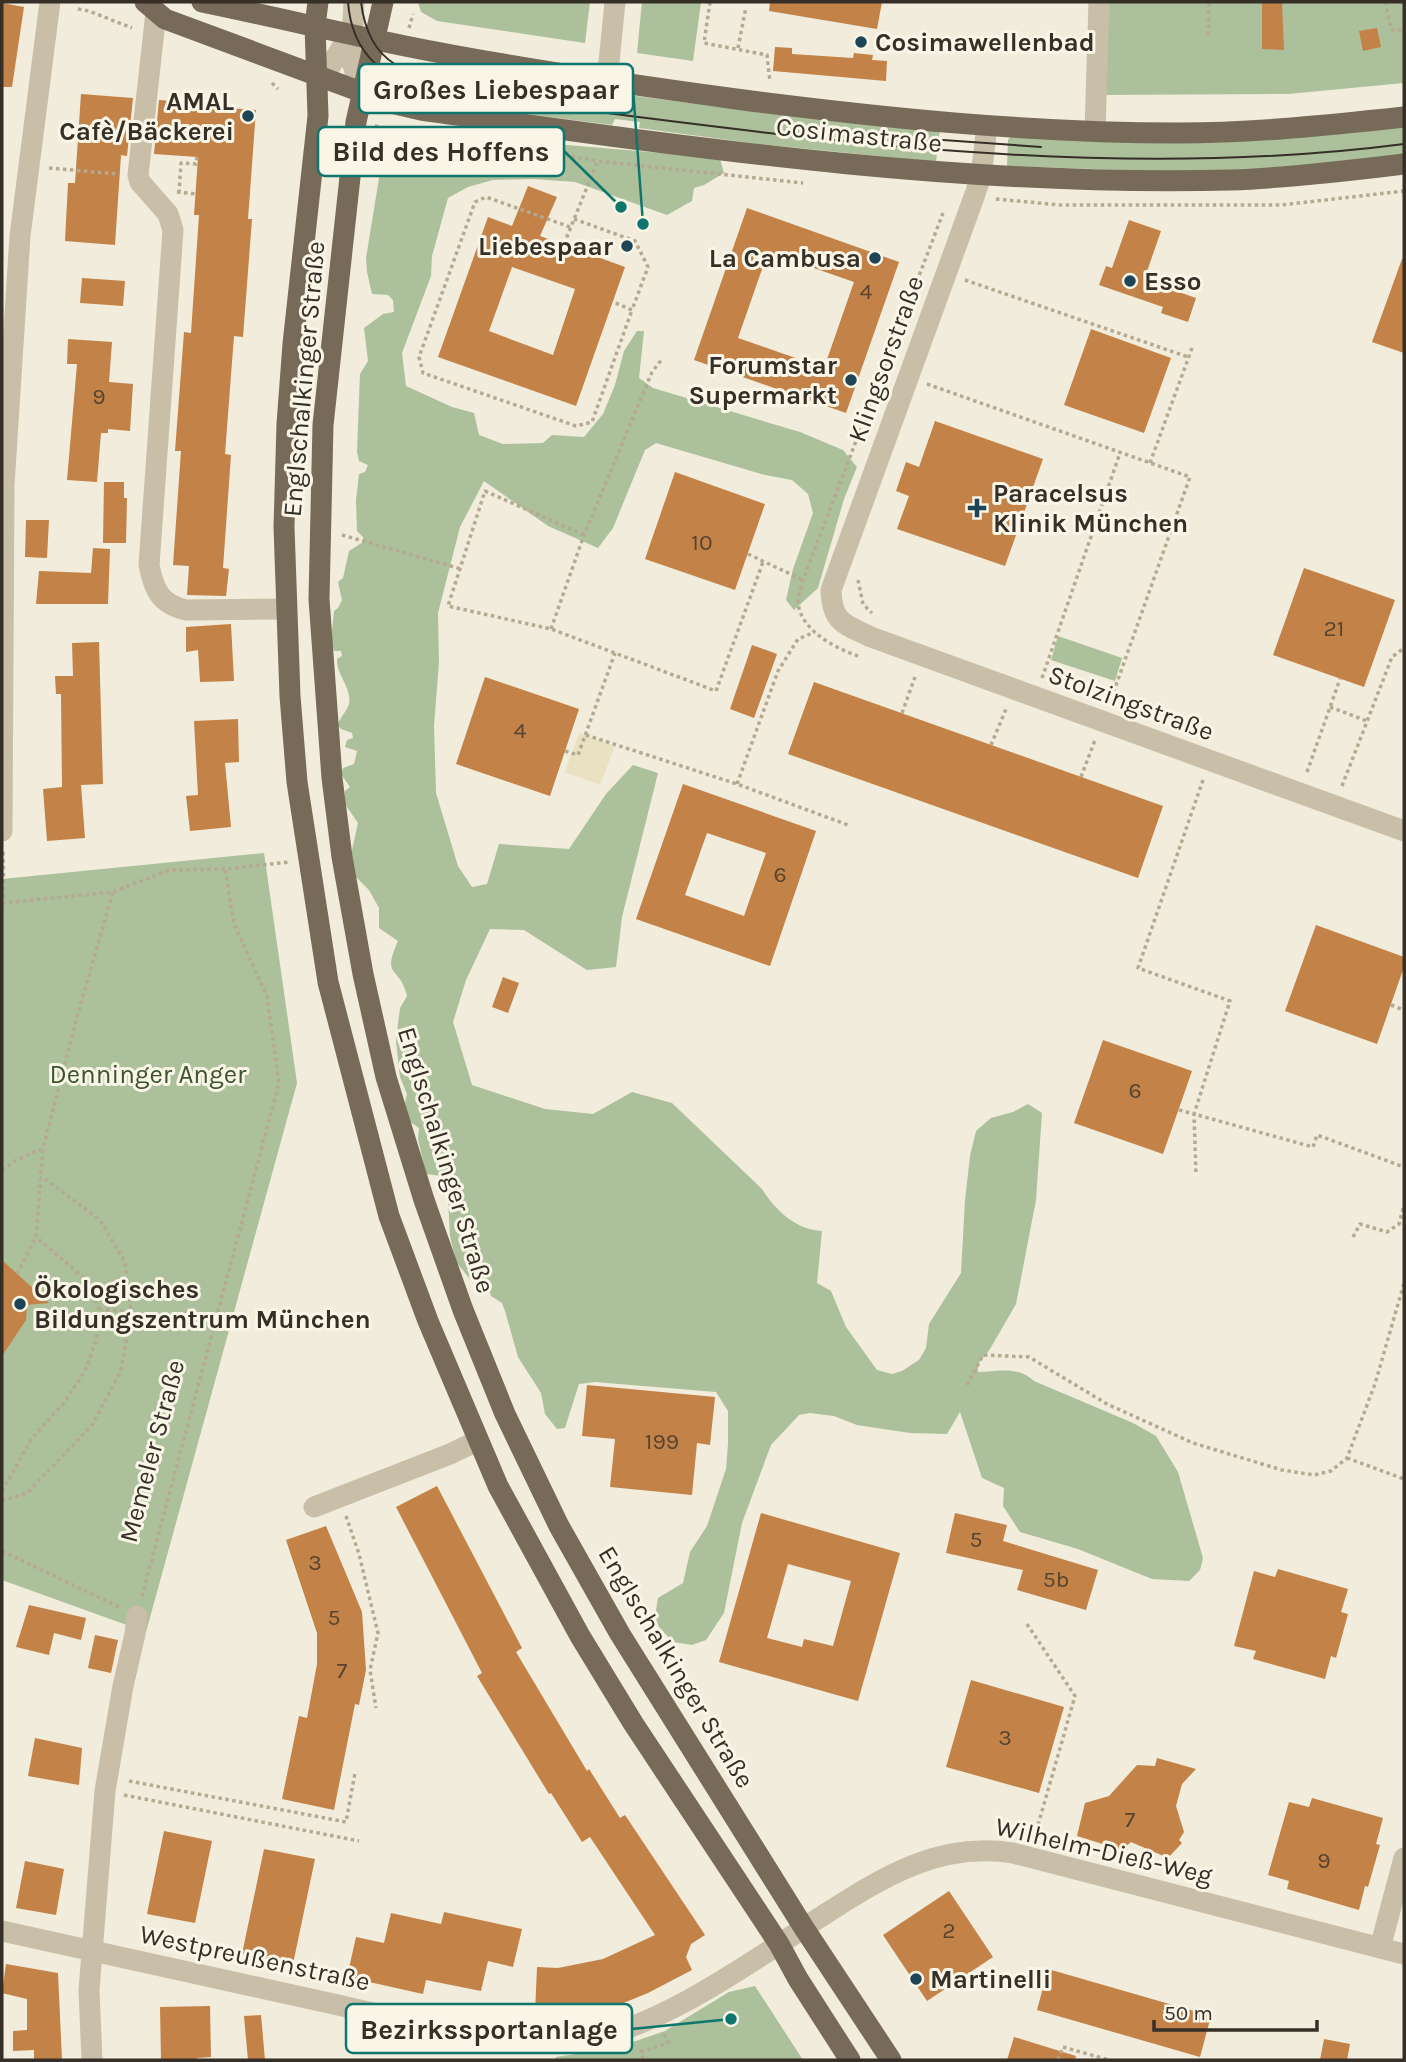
<svg xmlns="http://www.w3.org/2000/svg" width="1406" height="2062" viewBox="0 0 1406 2062" font-family="Karla,sans-serif">
<rect width="100%" height="100%" fill="#f1ecdb"/>
<path fill="#abc09b" d="M418 2H590L585 43 437 21 421 12Z
M642 2H701L693 61 637 53Z
M1102 2H1404V83L1288 94 1099 95Z
M448 71 780 115 940 129 936 162 759 144 639 128 640 122 615 119 612 125 430 102 435 76 446 77Z
M1404 125V159L1210 173 1007 166 1008 140 1012 134Z
M402 139 478 149 494 148 508 140 697 156 720 159 724 173 704 185 694 188 692 201 667 215 575 182 533 179 493 180 468 187 448 198 432 256 431 276 402 353 406 386 452 407 474 413 479 435 503 444 543 443 552 435 584 437 603 414 615 385 624 351 637 331H644L639 378 653 388 800 432 843 450 857 467 844 499 818 588 794 610 786 600 793 569 813 513 808 494 792 480 765 475 656 443 645 450 613 528 598 548 548 526 484 481 460 527 438 613 439 662 434 726 436 793 458 866 472 887 487 884 499 844 569 849 606 794 633 765 658 773 622 917 616 967 587 970 524 930 490 929 466 980 453 1022 472 1085 545 1109 593 1114 632 1092 672 1103 762 1189C775 1210 796 1230 822 1231L817 1283 831 1291 846 1327 877 1370 892 1374 902 1371 919 1360 926 1348 929 1324 961 1273 965 1200 970 1156 976 1131 991 1118 1013 1112 1028 1104 1042 1113 1036 1200 1016 1304 990 1349 978 1364V1372C998 1371 1018 1366 1034 1381L1133 1423 1156 1436 1178 1472 1203 1558 1200 1570 1189 1581 1152 1579 1078 1549 1020 1532 1003 1506 1004 1488 982 1478 960 1412 947 1434 910 1433 857 1425 834 1416 810 1413 799 1415 771 1445 742 1523 724 1613 706 1640 692 1645 673 1642 659 1627 655 1617 658 1598 683 1583 690 1552 707 1526 726 1469 728 1444V1411L716 1392 595 1382 579 1384 565 1428 557 1429 545 1414 541 1393 518 1357 505 1311 502 1303 491 1296 489 1289 470 1279 456 1262 450 1236 448 1198 442 1176 426 1174 418 1139 419 1128 409 1121 405 1103 407 1094 400 1077 396 1041 400 1008 407 996C400 965 381 979 398 941L379 928V908L369 890 354 875 350 859 358 823 345 804V791L350 787 341 774 343 768 354 764 357 751 345 747 347 740 353 738 352 733 341 729 337 725C340 719 347 710 349 704 352 687 336 675 337 659L342 656 341 651H334L331 641 334 611 338 608 342 600 338 582 343 578 349 551 363 542V537L357 531 356 500 359 474 365 472 368 465 359 461 357 452 360 374 368 361 364 328 383 314 394 312 393 300 388 295 372 294 367 272 366 258 382 160 392 145Z
M1058 636 1122 658 1115 681 1051 660Z
M264 853 297 1083 146 1632 2 1580V879Z
M755 1986 803 2060H555L556 2057 615 2048 665 2031 729 1992Z"/>
<path fill="#e9e1c2" d="M579 733 615 746 600 785 565 772Z"/>
<path fill="#c38247" fill-rule="evenodd" d="M770 2H882L877 29 769 11Z
M1262 2H1282L1284 50 1262 49Z
M2 3 24 7 12 87H2Z
M1377 28 1381 47 1363 51 1359 31Z
M775 47 792 48V54L853 58 854 53 873 55 872 60 887 61 886 81 773 71Z
M81 94 133 98 127 156 121 155 115 245 65 241 68 183H75Z
M159 100 202 103V106L256 110 248 219H252L243 337 234 336 225 454 231 455 223 568 229 569 226 596 187 595 189 566 173 565 181 451H175L184 332 191 333 199 215H194L198 157 154 154Z
M528 186 557 197 540 236 625 267 576 406 438 357 488 217 512 226ZM512 267 575 289 553 355 489 331Z
M747 208 899 262 846 413 694 360ZM768 252 854 282 824 368 738 338Z
M1129 220 1161 231 1144 280 1196 298 1188 322 1161 313 1163 307 1099 285 1106 266 1112 268Z
M1402 259H1404V353L1372 342Z
M82 278 125 281 123 306 80 303Z
M1091 329 1171 358 1144 433 1064 405Z
M68 339 112 342 109 382 133 384 130 431 108 429V433H101L97 482 67 480 77 364H67Z
M935 421 1043 459 1005 566 897 529 909 496 896 491 906 462 919 467Z
M675 472 765 504 735 590 645 559Z
M104 482H124V498H127L126 543H103Z
M26 520H49L47 558 25 557Z
M93 548 110 549 108 604H36L39 571 91 573Z
M1304 568 1395 600 1364 687 1273 655Z
M231 624 234 681 200 682 198 650 186 652V627Z
M99 642 103 784 81 785 85 838 47 841 43 789 62 787 61 694H56L55 676H73L72 643Z
M752 645 777 654 754 718 730 709Z
M485 677 579 709 550 796 456 764Z
M814 682 1163 806 1138 878 788 754Z
M238 719 239 762 225 763 231 827 190 831 186 796 198 795 194 721Z
M683 784 816 831 770 966 636 919ZM707 833 766 853 744 916 685 895Z
M1316 925 1404 957V967L1377 1044 1285 1011Z
M503 977 519 983 508 1013 492 1007Z
M1103 1040 1192 1071 1163 1154 1074 1123Z
M2 1260 49 1303 27 1305 26 1320 2 1356Z
M587 1385 715 1397 710 1445 697 1443 692 1495 610 1487 615 1439 582 1436Z
M437 1486 522 1648 516 1652 587 1771 589 1769 620 1818 625 1815 705 1935 691 1944 686 1957 692 1970 648 1993 616 2006 555 2014 535 2013 537 1967 558 1968 603 1959 655 1935 590 1837 582 1842 551 1793 549 1794 477 1676 482 1673 396 1507Z
M761 1513 900 1553 858 1701 719 1662ZM788 1564 851 1581 833 1646 804 1639 802 1647 767 1638Z
M955 1513 1007 1525 1003 1541 1098 1570 1086 1610 1017 1590 1023 1570 946 1553Z
M326 1526 362 1612 366 1670 359 1705 355 1704 334 1810 282 1799 299 1716 307 1718 317 1664V1633L286 1540Z
M1278 1569 1348 1589 1341 1612 1348 1614 1336 1658 1331 1656 1325 1679 1253 1659 1256 1651 1234 1646 1254 1571 1275 1577Z
M29 1605 86 1618 81 1640 54 1633 49 1655 16 1647Z
M95 1635 118 1640 111 1673 88 1668Z
M971 1680 1064 1707 1039 1793 946 1767Z
M35 1738 82 1748 79 1785 28 1776Z
M1157 1758 1196 1769 1182 1784 1176 1806 1184 1832 1179 1840 1182 1843 1168 1858 1131 1842 1122 1850 1077 1836 1085 1803 1109 1796 1137 1765 1155 1766Z
M1312 1798 1383 1818 1376 1844 1380 1845 1368 1887 1365 1886 1359 1910 1287 1889 1289 1881 1268 1875 1289 1802 1309 1807Z
M164 1831 212 1841 195 1923 147 1914Z
M264 1849 315 1859 293 1964 242 1954Z
M25 1861 64 1869 56 1915 16 1908Z
M949 1891 993 1957 927 2001 883 1935Z
M444 1912 522 1929 513 1967 488 1961 481 1991 426 1980 423 1994 347 1977 356 1937 384 1943 391 1913 441 1924Z
M6 1964 58 1973 62 2060H34V2050L13 2051V2031L27 2030V1999L2 1993Z
M1048 1969 1211 2016 1200 2057 1037 2010Z
M210 2006 211 2057 197 2058V2060H161L160 2007Z
M261 2015 265 2060H248L244 2016Z
M1014 2037 1076 2056 1075 2060H1007Z
M1324 2039 1350 2044 1347 2060H1320Z"/>
<g fill="none" stroke-linecap="round" stroke-linejoin="round">
<path stroke="#b5a991" stroke-width="3.5" stroke-dasharray="3.5 3.5" stroke-linecap="butt" d="M710 2 704 43 767 55 770 82
M1385 2 1391 29 1396 31 1404 29
M78 9 89 11 132 28
M409 28 413 14
M1208 35 1209 2
M738 48 746 7
M396 82 400 66
M272 83 278 89
M375 126 395 130 401 128
M537 150 597 161 803 183
M49 168 118 174
M177 192 196 194
M179 193 181 163 196 164 197 157
M996 199 1060 205H1281L1404 191
M574 219 635 241 648 267 632 310 613 302
M570 227 486 197 475 202 419 357 423 373 576 426 592 422 632 310
M564 244 598 160
M965 280 1188 357
M927 384 1190 477 1110 702
M1150 463 1192 348
M342 535 461 569
M584 535 485 491 448 606 551 629 716 691 763 562
M748 554 803 580
M858 580 863 604 872 613
M551 629 584 535 652 372 663 358
M858 656C835 648 800 630 798 602 798 595 802 586 803 580L943 213
M1042 678 1120 453
M1330 707 1367 721
M902 713 915 677
M586 735 737 784 848 825
M991 745 1006 709
M565 751 578 755 615 653
M1307 772 1340 679
M1081 777 1095 740
M1203 780 1138 968 1230 1001 1194 1114 1313 1147 1317 1135 1404 1167
M737 784 778 671 798 639 815 632
M1342 786 1392 657 1404 648
M3 852 4 902
M2 903 113 892 169 870 225 869 289 862
M1391 1005 1404 1010
M1179 1110 1194 1114 1196 1174
M2 1170 15 1161 43 1148
M1353 1237 1360 1224 1387 1232 1399 1224 1404 1205
M17 1274 36 1237 43 1148 77 1017 113 892
M99 1309 131 1312
M967 1385 983 1355 1029 1357 1107 1404 1193 1443 1282 1470 1314 1475 1331 1471 1347 1458 1375 1384 1404 1283
M1347 1458 1404 1479
M2 1491 32 1438 64 1403 85 1371 96 1341 99 1309 84 1278 36 1237
M2 1501 27 1493 93 1424 121 1370 131 1312 125 1262 100 1220 41 1176
M346 1516 359 1554 378 1633 370 1670 376 1708
M2 1551 119 1607
M142 1596 279 1083 267 996 234 924 225 869
M1027 1624 1075 1696 1034 1839
M129 1781 346 1822 355 1773
M124 1795 359 1841
M643 2059 641 2052 668 2043 664 2033
M1058 2060 1063 2047 1109 2060"/>
<path stroke="#c9bea7" stroke-width="21" d="M354 2 351 59 362 93
M156 12 138 175 140 182 168 214 173 230 149 565C154 590 160 604 186 610L285 609
M317 75 330 67 349 35
M607 82 615 2
M987 126 981 176 974 197 831 590C832 623 844 624 871 637L1404 831
M1095 131 1099 2
M2 831 4 485 20 236 50 2
M314 1507 450 1454 477 1441
M2 1931C114 1956 226 1980 338 2005 394 2018 450 2031 507 2038 532 2041 557 2045 582 2041 662 2027 751 1962 819 1918 880 1879 937 1841 1013 1853L1404 1954
M1380 1948 1404 1858
M92 2060 89 1990 105 1791 123 1686 135 1634 137 1616"/>
<path stroke="#776a59" stroke-width="21" d="M145 2 165 19 391 103 421 110C689 147 959 187 1231 180 1288 178 1347 171 1404 164
M202 2C270 16 337 32 405 46 514 68 625 84 736 99 883 118 1031 133 1179 133 1254 133 1330 125 1404 117
M318 2 315 26 318 116 293 344 287 424 284 527 290 696 297 782 328 982 389 1216 428 1321 498 1486 580 1636 633 1723 779 1944 798 1979 850 2060
M383 2 356 122 323 425 319 599 332 778 342 857 363 974 386 1077 424 1200 463 1310 505 1414 559 1526 620 1634 804 1928 891 2060"/>
<path stroke="#352f27" stroke-width="2" d="M348 2C352 55 384 79 432 91 754 130 1080 186 1404 144
M361 2C369 68 409 75 466 83 493 87 520 91 547 95
M943 140 1041 147"/>
</g>
<g fill="#1e4556" stroke="#f9f5e7" stroke-width="2.5">
<circle cx="861" cy="42" r="7"/>
<circle cx="248" cy="116" r="7"/>
<circle cx="627" cy="246" r="7"/>
<circle cx="875" cy="258" r="7"/>
<circle cx="1130" cy="281" r="7"/>
<circle cx="851" cy="380" r="7"/>
<path d="M973.5 497.5h7v7h7v7h-7v7h-7v-7h-7v-7h7z"/>
<circle cx="20" cy="1304" r="7"/>
<circle cx="916" cy="1979" r="7"/>
</g>
<g text-anchor="middle" dominant-baseline="central" stroke-width="6" stroke-linejoin="round" paint-order="stroke">
<g font-size="23" fill="#58442f">
<text x="866" y="291">4</text>
<text x="99" y="396">9</text>
<text x="702" y="542">10</text>
<text x="1334" y="628">21</text>
<text x="520" y="730">4</text>
<text x="780" y="874">6</text>
<text x="1135" y="1090">6</text>
<text x="662" y="1441">199</text>
<text x="976" y="1539">5</text>
<text x="315" y="1562">3</text>
<text x="1056" y="1579">5b</text>
<text x="334" y="1617">5</text>
<text x="342" y="1670">7</text>
<text x="1005" y="1737">3</text>
<text x="1130" y="1819">7</text>
<text x="1324" y="1860">9</text>
<text x="949" y="1930">2</text>
</g>
<g font-size="26" font-weight="bold" fill="#352f27" stroke="#f9f5e7" text-anchor="start">
<text x="875" y="42">Cosimawellenbad</text>
<text x="234" y="101" text-anchor="end">AMAL<tspan x="234" dy="30">Cafè/Bäckerei</tspan></text>
<text x="613" y="246" text-anchor="end">Liebespaar</text>
<text x="861" y="258" text-anchor="end">La Cambusa</text>
<text x="1144" y="281">Esso</text>
<text x="837" y="365" text-anchor="end">Forumstar<tspan x="837" dy="30">Supermarkt</tspan></text>
<text x="993" y="493">Paracelsus<tspan x="993" dy="30">Klinik München</tspan></text>
<text x="34" y="1289">Ökologisches<tspan x="34" dy="30">Bildungszentrum München</tspan></text>
<text x="930" y="1979">Martinelli</text>
</g>
<g font-size="26" fill="#352f27" stroke="#f9f5e7">
<text transform="translate(859 135) rotate(6)">Cosimastraße</text>
<text transform="translate(886 359) rotate(-70)">Klingsorstraße</text>
<text transform="translate(304 379) rotate(-85)">Englschalkinger Straße</text>
<text transform="translate(1131 703) rotate(20)">Stolzingstraße</text>
<text transform="translate(446 1160) rotate(73)">Englschalkinger Straße</text>
<text transform="translate(152 1451) rotate(-75)">Memeler Straße</text>
<text transform="translate(676 1667) rotate(59)">Englschalkinger Straße</text>
<text transform="translate(1104 1851) rotate(13)">Wilhelm-Dieß-Weg</text>
<text transform="translate(255 1958) rotate(12)">Westpreußenstraße</text>
</g>
<g font-size="26" fill="#3c532c" stroke="#f9f5e7">
<text x="148" y="1074">Denninger Anger</text>
</g>
</g>
<path fill="none" stroke="#0f766e" stroke-width="2.5" d="M643 224L633 89M621 207L564 151M731 2019L632 2029"/>
<g fill="#0f766e" stroke="#f9f5e7" stroke-width="2.5">
<circle cx="643" cy="224" r="7"/>
<circle cx="621" cy="207" r="7"/>
<circle cx="731" cy="2019" r="7"/>
</g>
<g fill="#f9f5e7" stroke="#0f766e" stroke-width="2.5">
<rect x="359" y="64" width="274" height="49" rx="7"/>
<rect x="318" y="127" width="246" height="49" rx="7"/>
<rect x="346" y="2004" width="286" height="49" rx="7"/>
</g>
<g font-size="28" text-anchor="middle" font-weight="bold" fill="#352f27">
<text x="496" y="99">Großes Liebespaar</text>
<text x="441" y="161">Bild des Hoffens</text>
<text x="489" y="2039">Bezirkssportanlage</text>
</g>
<rect width="1406" height="2062" fill="none" stroke="#352f27" stroke-width="7"/>
<path d="M1154 2020v10h163v-10" fill="none" stroke="#352f27" stroke-width="3.5"/>
<text x="1164" y="2020" font-size="21" fill="#352f27" stroke="#f9f5e7" stroke-width="5" paint-order="stroke">50 m</text>
</svg>
